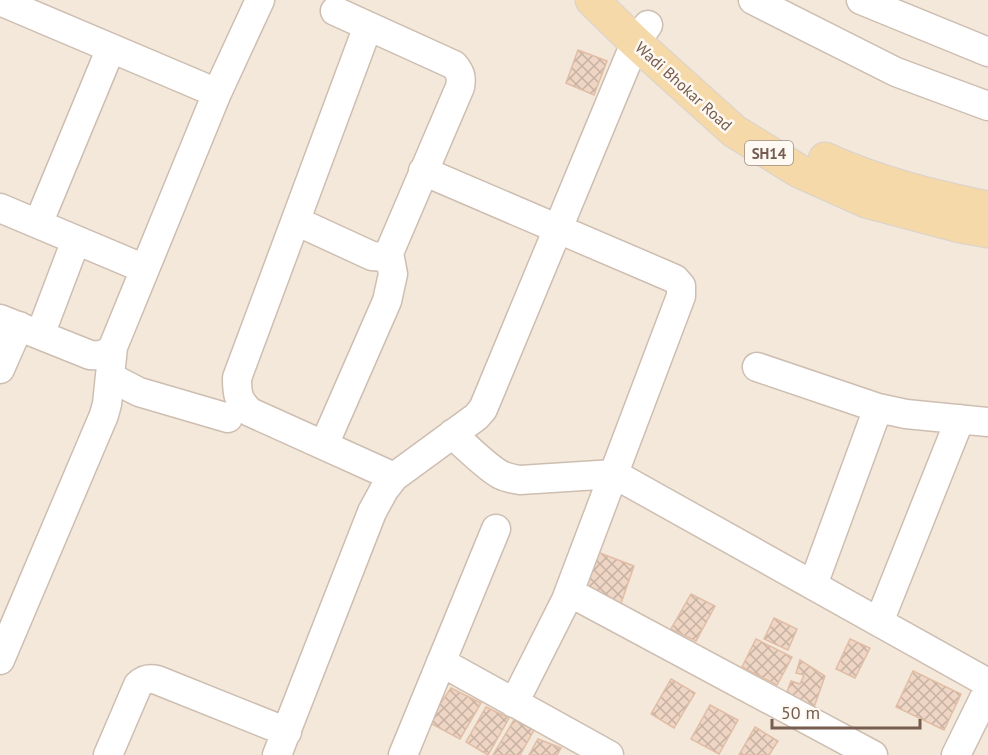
<svg xmlns="http://www.w3.org/2000/svg" width="988" height="755" viewBox="0 0 988 755" font-family="'PT Sans',sans-serif">
<defs>
<pattern id="building-cross-hatch" width="8" height="8" patternUnits="userSpaceOnUse" patternTransform="scale(1.5)"><rect width="8" height="8" fill="#efd6c4"/><path d="M0 0l8 8M0 8l8-8" fill="none" stroke="#c6b1a2"/></pattern>
</defs>
<rect width="100%" height="100%" fill="#fcf5eb"/>
<path fill="#f3e8da" d="M0 0H988V755H0Z"/>
<path fill="url(#building-cross-hatch)" stroke="#e1bda6" stroke-width="1.5" d="M578 50 607 61 594 95 566 83Z
M592 550 634 566 619 609 576 591Z
M691 594 715 606 696 641 671 629Z
M774 618 797 629 788 650 764 639Z
M756 639 792 657 777 685 742 667Z
M850 639 870 648 855 678 836 669Z
M800 660 825 676 813 710 784 700 791 681 800 684 804 675 796 673Z
M913 671 961 694 944 730 896 707Z
M671 679 695 693 674 728 651 714Z
M451 688 481 703 460 739 428 722Z
M710 705 738 720 719 754 691 739Z
M486 707 509 718 488 755 466 742Z
M514 720 534 730 520 755H493Z
M755 727 778 741 769 755H739Z
M538 739 561 748 557 755H529Z"/>
<g fill="none" stroke-linecap="round" stroke-linejoin="round">
<defs>
<path id="minor" d="M753 0 896 72 988 106
M861 0 988 52
M0 1 217 93
M368 26 237 378C237 395 238 400 250 412L394 477
M423 171 675 279 681 286V296L566 600 514 703
M0 208 145 269
M296 221 372 256 383 257 389 253 460 87C462 77 460 72 454 65L335 11
M38 224 111 48
M0 319 90 355C101 356 106 355 113 347L217 93 260 0
M40 335 76 240
M757 367 878 408 906 414 988 422
M0 369 19 326
M110 377 139 392 228 418
M452 434C466 446 486 467 501 475 507 478 514 479 520 480L614 474 988 683
M324 445 387 301 393 274 389 253
M813 585 878 408
M569 592 873 755
M879 622 960 419
M0 660 104 415 107 404 113 347
M441 662 609 755
M108 755 138 685C144 679 149 678 157 680L287 732
M277 755 372 512 384 490 394 477 476 417 483 409 635 43 648 25
M403 755 496 529
M956 755 988 690"/>
<path id="major" d="M592 0 634 41 734 131 799 171 866 201 960 226 988 231
M825 159C877 183 932 196 988 208"/>
</defs>
<use href="#minor" stroke="#cebeb1" stroke-width="31"/>
<use href="#major" stroke="#d9d2ce" stroke-width="35"/>
<use href="#minor" stroke="#fff" stroke-width="28"/>
<use href="#major" stroke="#f5d9a9" stroke-width="33"/>
</g>
<g text-anchor="middle" dominant-baseline="central" stroke-width="5" stroke-linejoin="round" paint-order="stroke">
<rect fill="#fef9f2" stroke="#9f8c80" stroke-width="1.5" x="745" y="141" width="48" height="24" rx="4.5"/>
<g font-size="15" font-weight="bold" fill="#765d4f">
<text x="769" y="153">SH14</text>
</g>
<g font-size="16" fill="#765d4f" stroke="#fef9f2">
<text transform="translate(684 86) rotate(42)">Wadi Bhokar Road</text>
</g>
</g>
<path d="M772 719v9h148v-9" fill="none" stroke="#765d4f" stroke-width="3"/>
<text x="781" y="719" font-size="18" fill="#765d4f" stroke="#fef9f2" stroke-width="4.5" paint-order="stroke">50 m</text>
</svg>
